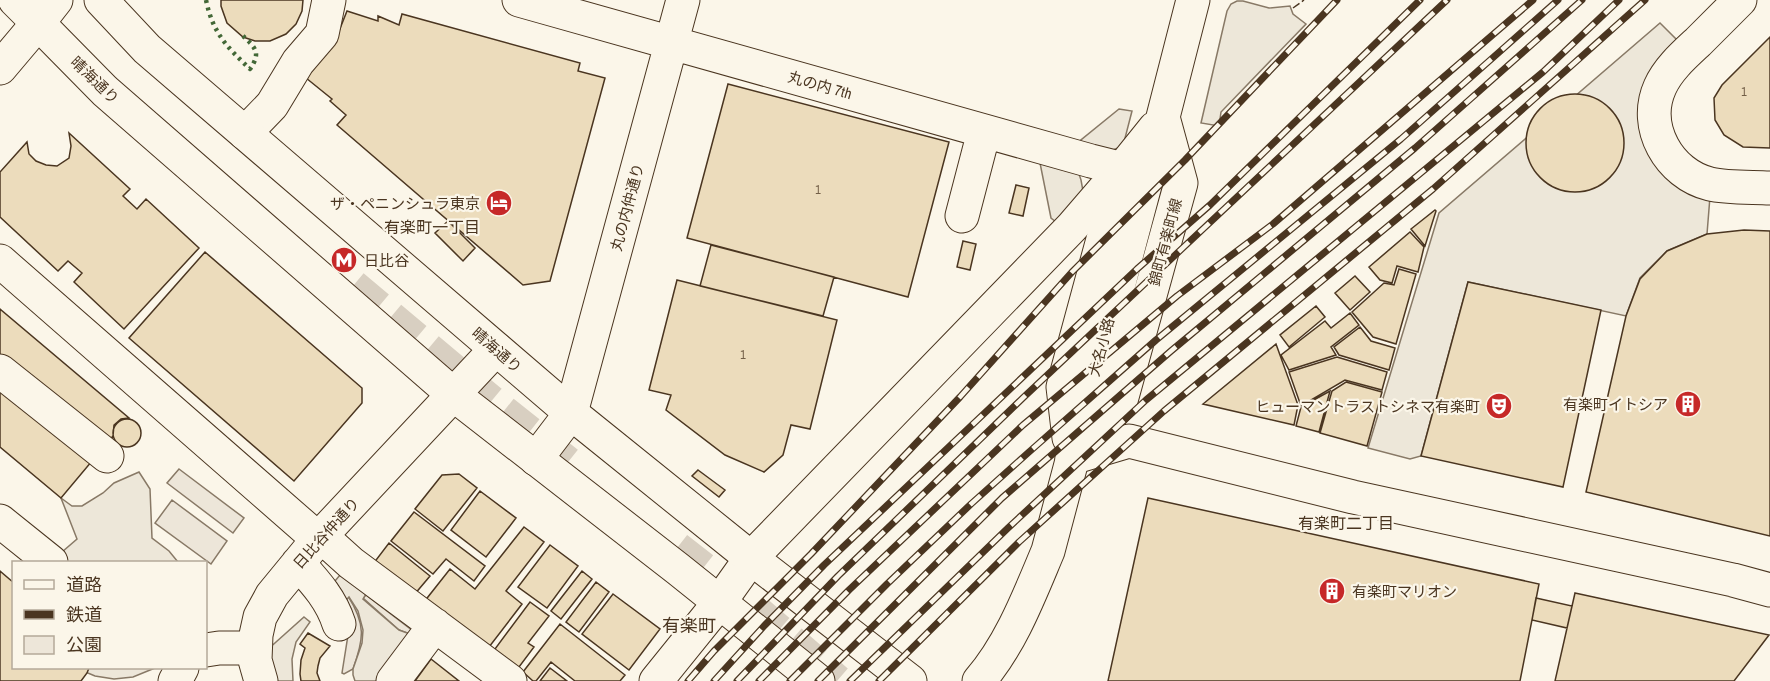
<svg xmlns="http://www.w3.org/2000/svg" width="1770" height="681" viewBox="0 0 1770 681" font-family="'Archivo Narrow','Noto Sans JP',sans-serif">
<rect width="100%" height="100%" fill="#fbf6e9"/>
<path fill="#ede6d9" stroke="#887966" stroke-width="1.5" d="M179 469 244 518 233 533 167 483Z
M172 500 227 541 211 564 155 523Z
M366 595 413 631 410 634 399 630 363 598Z
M348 596C366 624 364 639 353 669L344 674 342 673 348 635 340 607Z"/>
<path fill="#ede7d9" stroke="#887966" stroke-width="1.5" d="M1237 1H1243L1269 8 1290 6 1293 14 1306 24 1221 112 1219 126 1201 123 1227 11 1231 4Z
M1660 23 1688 51 1654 116 1711 184 1707 234 1667 251 1640 278 1626 316 1468 282 1421 456 1410 459 1368 448 1439 213Z
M1119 109 1132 111 1123 146 1108 152 1076 144Z
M1040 163 1079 174 1081 180 1083 191 1060 225 1051 218Z
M139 472 150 489 152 538 169 551 178 562H53L62 552 77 539 61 498 72 506H82L103 493 114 483Z
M340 575 366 594 363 599 399 630 410 634 376 681H355L353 675V669L362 643 363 630 358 611 349 597 340 607 325 593Z
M304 617 310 622 296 642 292 659 293 681H273L266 651Z
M76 668H155L133 677 114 679 95 676Z"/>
<path fill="#ecdcbc" stroke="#4a3520" stroke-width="1.5" d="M221 0H303L302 11 296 24 286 34 270 41H255L243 37 227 23 221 6Z
M347 11 378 21V16L399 25 402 14 580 63 578 71 605 78 550 281 523 285 337 125 346 115 330 101 332 99 306 78 335 41Z
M1770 37V148L1743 147 1724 135 1715 120 1714 98 1722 85Z
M728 84 949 142 908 297 687 238Z
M1526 143a49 49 0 1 1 98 0a49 49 0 1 1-98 0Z
M69 133 130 189 123 196 137 209 146 199 199 248 124 329 74 282 82 273 68 261 58 271 0 217V172L27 142 29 154 36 161 46 165 57 166 69 158 71 146Z
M1016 185 1029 188 1023 216 1009 213Z
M1435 210 1436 211 1425 246 1411 229Z
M448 221 475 248 463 261 435 233Z
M1744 230 1770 231V536L1586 492 1626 316 1640 279 1667 251 1707 234Z
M1410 232 1424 247 1418 272 1397 266 1392 283 1380 280 1369 267Z
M963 241 976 244 970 270 957 267Z
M711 245 834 277 823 316 700 286Z
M205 252 362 388V403L294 481 129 338Z
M1399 269 1416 274 1396 344 1373 337 1352 312 1384 283 1394 285Z
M1355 276 1370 292 1350 310 1335 293Z
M677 280 837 320 810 429 791 425 783 455 764 472 725 455 666 410 671 395 649 390Z
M1468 282 1601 310 1563 487 1421 456Z
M1316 306 1325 317 1289 347 1280 335Z
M0 309 129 418 121 419 114 425 113 436 61 498 0 447Z
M1350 313 1359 325 1331 347 1336 355 1289 370 1281 355 1325 321 1331 328Z
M1360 327 1371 341 1395 348 1389 370 1339 355 1334 347Z
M1276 344 1298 405 1294 425 1203 404Z
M1337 357 1387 372 1382 390 1345 380 1301 406 1289 372Z
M1346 382 1382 392 1367 446 1320 433 1332 391Z
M1330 391 1319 432 1296 426 1301 407Z
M113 433a14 14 0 1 1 28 0a14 14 0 1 1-28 0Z
M698 470 725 490 719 497 692 476Z
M459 474 477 488 443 531 415 509 442 475Z
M480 491 516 518 486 557 451 530Z
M1148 498 1539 584 1520 681H1108Z
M414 512 485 566 474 581 446 559 433 574 391 541Z
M524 527 544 542 506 591 522 604 486 651 424 602 450 569 475 589Z
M389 543 430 576 414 595 373 564Z
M550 545 578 566 547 608 518 587Z
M0 571 14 583V668H89L87 673 81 681H0Z
M582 571 592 579 561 619 551 611Z
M596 582 609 592 579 632 566 622Z
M1575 593 1769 635 1734 681H1555Z
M613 594 660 629 629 670 582 634Z
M1536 598 1572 606 1567 628 1532 620Z
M530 602 549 616 528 643 534 647 516 671 492 653Z
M560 624 625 675 620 681H575L551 662 536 681H533L523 672Z
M308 633 330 646 320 658 318 666 317 673 320 681H301L300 674 301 660 305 648 300 644Z
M431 659 459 681H415Z
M550 668 567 681H540Z"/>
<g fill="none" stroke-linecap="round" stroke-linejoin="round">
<path stroke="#d8cfc1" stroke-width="33" stroke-dasharray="33 16" stroke-linecap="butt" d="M353 286 500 409 568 463
M677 548 741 598 837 681"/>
<defs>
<path id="minor" d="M519 0 1091 161 1139 173
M1740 0C1726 14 1712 28 1698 42 1684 55 1668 69 1660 87 1642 127 1669 174 1710 184 1726 188 1753 187 1770 188
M245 133 272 105 298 62 322 34 329 0
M962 216 980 147 986 132
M0 261 318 539
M0 371 107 456
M1072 458 1129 441 1353 497 1733 580 1770 590
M536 459 571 413 683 0
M0 521 51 562
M321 536 351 563 510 681
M298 563C315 582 331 599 339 624
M206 650 219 648H254
M175 681 182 668
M261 681 255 660 256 635 260 617 272 595 318 539 496 349
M393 681 435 625
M656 681 719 603 751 558 1072 227 1122 169"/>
<path id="major" d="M101 0 147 49 571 413 751 558 910 681
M0 68 38 23 105 91 454 395 678 569 818 681
M1069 438 1063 387 1122 169 1155 128
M1075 454 1120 404 1181 183 1163 117
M979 681C1011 644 1029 596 1048 551L1163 117 1193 0"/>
<path id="highway" d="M15 0 38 23 56 0"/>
</defs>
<use href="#minor" stroke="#4a3520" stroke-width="35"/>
<use href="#major" stroke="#4a3520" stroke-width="35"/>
<use href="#highway" stroke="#4a3520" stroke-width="35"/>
<use href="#minor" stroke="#fbf6e9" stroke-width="33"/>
<use href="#major" stroke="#fbf6e9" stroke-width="33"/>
<use href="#highway" stroke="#fbf6e9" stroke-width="33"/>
<defs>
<path id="rail" d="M688 681 714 651 811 554 960 397 1072 272 1185 160 1337 0
M714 681 764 626 824 565 1137 269 1210 205 1420 0
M737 681 838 576 1026 395 1447 0
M759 681 849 590 1023 425 1177 296 1273 224 1533 0
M790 681 887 584 971 504 1029 452 1156 340 1401 139 1558 0
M818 681 1002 498 1171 351 1415 148 1582 0
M850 681 1008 528 1146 400 1543 72 1619 0
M879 681 1019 542 1164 411 1433 189 1645 0"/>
</defs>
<use href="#rail" stroke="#4a3520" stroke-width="7"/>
<use href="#rail" stroke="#fbf6e9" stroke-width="4.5" stroke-dasharray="14" stroke-linecap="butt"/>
<path stroke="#436837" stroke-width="4.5" stroke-dasharray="3 4.5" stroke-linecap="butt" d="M206 0C213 33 226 46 250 69 261 53 256 48 243 36"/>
<path stroke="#4a3520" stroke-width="1.5" stroke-dasharray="8 3" stroke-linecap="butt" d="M1293 8 1304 0"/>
</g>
<defs>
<symbol id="hotel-disc" viewBox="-11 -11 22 22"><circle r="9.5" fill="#c62828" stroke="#fbf6e9"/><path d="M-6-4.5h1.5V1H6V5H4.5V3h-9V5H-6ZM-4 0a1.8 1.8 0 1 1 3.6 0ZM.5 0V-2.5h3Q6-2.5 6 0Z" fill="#fff"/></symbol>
<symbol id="metro-disc" viewBox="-11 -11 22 22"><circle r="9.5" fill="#c62828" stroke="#fbf6e9"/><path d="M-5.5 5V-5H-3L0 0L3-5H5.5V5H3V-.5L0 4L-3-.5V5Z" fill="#fff"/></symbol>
<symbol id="building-disc" viewBox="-11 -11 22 22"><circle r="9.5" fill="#c62828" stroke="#fbf6e9"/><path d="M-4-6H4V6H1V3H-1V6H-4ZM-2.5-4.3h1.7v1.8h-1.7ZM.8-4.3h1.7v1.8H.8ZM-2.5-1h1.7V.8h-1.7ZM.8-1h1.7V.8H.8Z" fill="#fff"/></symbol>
<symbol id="theatre-disc" viewBox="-11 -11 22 22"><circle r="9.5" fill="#c62828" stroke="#fbf6e9"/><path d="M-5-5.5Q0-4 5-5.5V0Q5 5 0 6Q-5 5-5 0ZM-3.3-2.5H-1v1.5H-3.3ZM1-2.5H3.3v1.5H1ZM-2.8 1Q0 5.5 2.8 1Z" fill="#fff"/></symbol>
</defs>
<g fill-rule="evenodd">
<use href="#hotel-disc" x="484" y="188" width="30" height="30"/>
<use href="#metro-disc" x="329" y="245" width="30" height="30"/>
<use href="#building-disc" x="1673" y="389" width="30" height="30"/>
<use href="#theatre-disc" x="1484" y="391" width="30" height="30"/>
<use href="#building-disc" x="1317" y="576" width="30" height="30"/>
</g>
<g text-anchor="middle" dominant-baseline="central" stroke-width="4.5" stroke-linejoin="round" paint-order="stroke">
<g font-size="12" fill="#725f47">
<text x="1744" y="92">1</text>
<text x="818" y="190">1</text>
<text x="743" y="355">1</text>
</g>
<g font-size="15" fill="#4a3520" stroke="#fbf6e9">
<text transform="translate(95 80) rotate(44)">晴海通り</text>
<text transform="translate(820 85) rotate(16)">丸の内 7th</text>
<text transform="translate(627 207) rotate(-75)">丸の内仲通り</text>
<text transform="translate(1165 242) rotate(-75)">錦町有楽町線</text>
<text transform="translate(1101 347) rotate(-75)">大名小路</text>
<text transform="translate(497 350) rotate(41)">晴海通り</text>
<text transform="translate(326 533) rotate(-48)">日比谷仲通り</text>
</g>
<g font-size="15" fill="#4a3520" stroke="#fbf6e9" text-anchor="end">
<text x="480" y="203">ザ・ペニンシュラ東京</text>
<text x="364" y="260" text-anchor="start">日比谷</text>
<text x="1668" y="404">有楽町イトシア</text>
<text x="1480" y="406">ヒューマントラストシネマ有楽町</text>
<text x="1352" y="591" text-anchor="start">有楽町マリオン</text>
</g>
<g font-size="16" fill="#4a3520" stroke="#fbf6e9">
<text x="432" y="227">有楽町一丁目</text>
<text x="1346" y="523">有楽町二丁目</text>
</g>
<g font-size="18" fill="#4a3520" stroke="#fbf6e9">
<text x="689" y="625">有楽町</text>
</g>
</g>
<rect x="12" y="561" width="195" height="108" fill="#fbf6e9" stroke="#b4a999" stroke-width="1.5"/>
<rect x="24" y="580" width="30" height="9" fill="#fbf6e9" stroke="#b4a999" stroke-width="1.5"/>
<text x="66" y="591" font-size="18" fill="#4a3520">道路</text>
<rect x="24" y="610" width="30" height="9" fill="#4a3520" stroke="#b4a999" stroke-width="1.5"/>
<text x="66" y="621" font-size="18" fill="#4a3520">鉄道</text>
<rect x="24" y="636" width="30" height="18" fill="#ede6d9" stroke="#b4a999" stroke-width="1.5"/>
<text x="66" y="651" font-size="18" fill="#4a3520">公園</text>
</svg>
